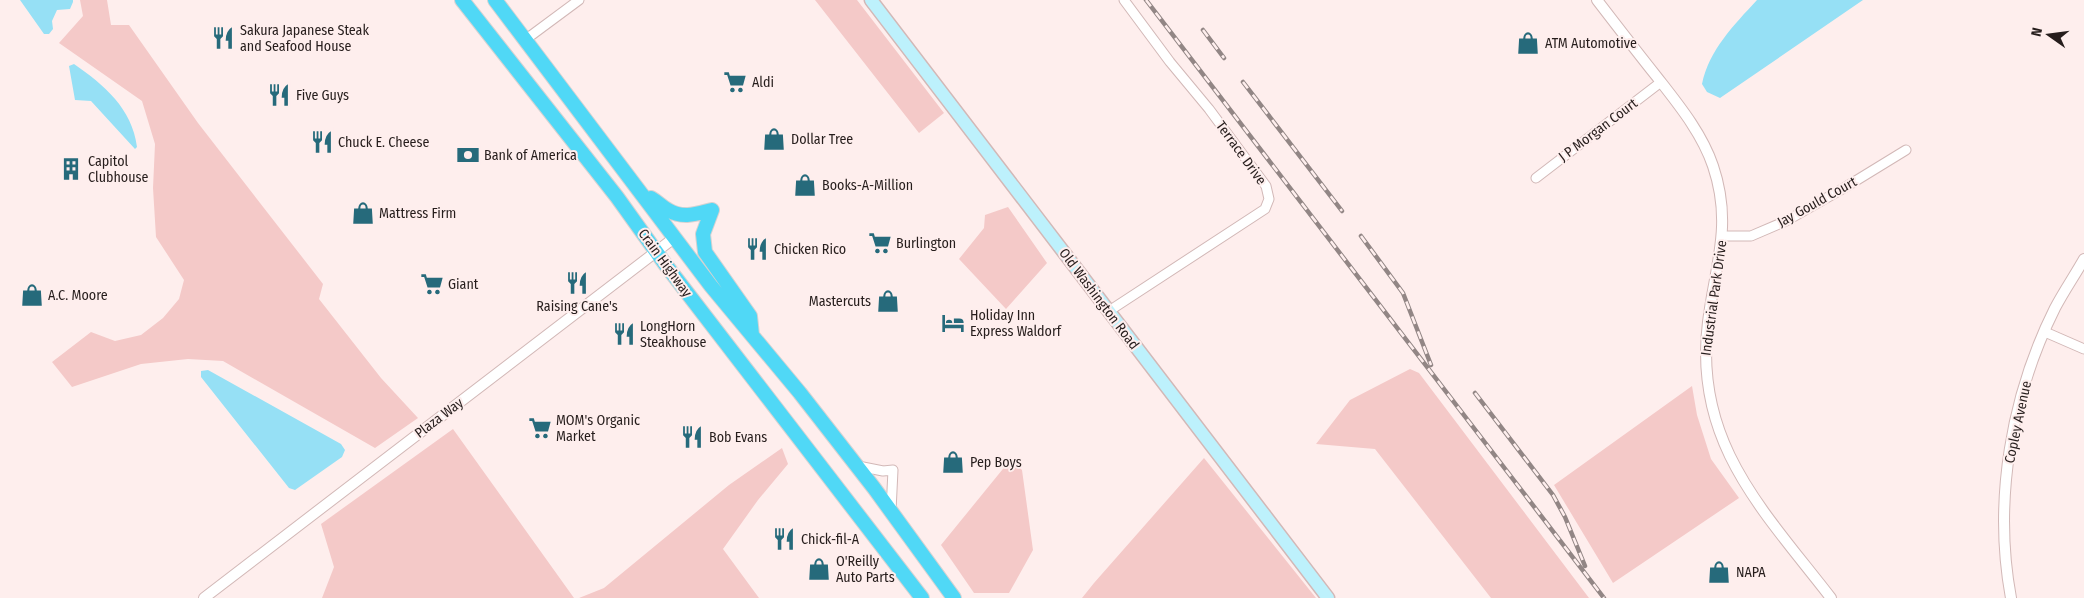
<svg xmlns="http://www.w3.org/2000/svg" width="2084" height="598" viewBox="0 0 2084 598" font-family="'Fira Sans Condensed',sans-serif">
<rect width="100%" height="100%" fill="#feeeed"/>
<path fill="#f4c9c8" d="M80 0H107L111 25H129L198 123 323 284 319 299 381 378 418 418 375 448 223 361 188 359 141 364 72 387 52 362 91 332 115 341 141 335 163 318 179 299 184 280 156 237 153 188 155 144 142 101 59 43 83 16Z
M815 0H857L944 113 919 133Z
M1008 207 1047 263 1006 309 959 259 984 228 985 215Z
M1410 369 1419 373 1589 598H1491L1375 449 1316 444 1350 400Z
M1692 386 1697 415 1711 459 1739 498 1613 583 1554 485Z
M453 429 574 598H322L334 567 321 524Z
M782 448 788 464 758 500 723 549 759 598H579L604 588 729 485Z
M1204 458 1316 598H1082L1094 583Z
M1011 459 1022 470 1033 550 1009 593H974L941 545Z"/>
<path fill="#96e0f5" d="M20 0H73V2L70 9 57 10 52 21 53 29 49 34H44Z
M1757 0H1863L1720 98 1707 92 1702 84C1709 50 1734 25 1757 0Z
M74 64C104 85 132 108 137 147L135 149 91 101 75 100 69 66Z
M208 370 341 444 345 450 342 457 295 490 289 488 201 377V371Z"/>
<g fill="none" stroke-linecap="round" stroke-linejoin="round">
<defs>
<path id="minor" d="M525 40 579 0
M1536 178 1661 82
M1722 236H1751L1786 221 1844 188 1906 150
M1109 311 1265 209 1269 199 1266 186 1209 109 1170 62 1124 0
M2045 332 2084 349
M858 466 883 471 893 470 891 511"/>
<path id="tertiary" d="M1597 0C1617 26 1637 52 1657 77 1678 104 1702 133 1713 166 1733 225 1715 265 1708 322 1693 442 1763 510 1831 598
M204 598 674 238
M2011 598C1993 501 2011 396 2055 308 2064 291 2075 275 2084 259"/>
<path id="secondary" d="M871 0 1328 598"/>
<path id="trunk" d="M462 0 617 197 665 264 922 598
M495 0 711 286 800 393 874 488 954 598
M651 198C658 202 662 207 668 210 683 219 696 214 712 210
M712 210 703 234 705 252 750 316 752 335"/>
</defs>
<use href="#minor" stroke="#d2b8b7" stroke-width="11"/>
<use href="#tertiary" stroke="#d2b8b7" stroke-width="12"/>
<use href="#secondary" stroke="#d2b8b7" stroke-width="15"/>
<use href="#trunk" stroke="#d4d2d2" stroke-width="16"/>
<use href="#minor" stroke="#fff" stroke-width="9"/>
<use href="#tertiary" stroke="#fff" stroke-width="10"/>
<use href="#secondary" stroke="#bdf1fc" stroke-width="12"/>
<use href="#trunk" stroke="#50d8f6" stroke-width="14"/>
<defs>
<path id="rail" d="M1146 0 1604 598
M1203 30 1224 58
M1243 82 1342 211
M1361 236 1403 293 1431 365
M1475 393 1553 495 1565 517 1585 566"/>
</defs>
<use href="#rail" stroke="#928685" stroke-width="4.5"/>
<use href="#rail" stroke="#feeeed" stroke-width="2.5" stroke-dasharray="8" stroke-linecap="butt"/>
</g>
<defs>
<symbol id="restaurant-bare" viewBox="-9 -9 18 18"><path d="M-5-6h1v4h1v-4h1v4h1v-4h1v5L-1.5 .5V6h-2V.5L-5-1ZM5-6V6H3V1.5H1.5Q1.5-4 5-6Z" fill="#266a7b" stroke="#feeeed" stroke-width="2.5" paint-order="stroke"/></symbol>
<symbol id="shop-bare" viewBox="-9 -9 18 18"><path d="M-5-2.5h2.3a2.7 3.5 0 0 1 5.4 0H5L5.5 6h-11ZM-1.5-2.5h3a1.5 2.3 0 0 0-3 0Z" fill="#266a7b" stroke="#feeeed" stroke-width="2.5" paint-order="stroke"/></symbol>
<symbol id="supermarket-bare" viewBox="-9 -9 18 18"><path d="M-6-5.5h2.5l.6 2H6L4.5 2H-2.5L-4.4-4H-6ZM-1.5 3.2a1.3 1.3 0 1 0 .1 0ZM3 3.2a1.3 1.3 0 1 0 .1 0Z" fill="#266a7b" stroke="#feeeed" stroke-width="2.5" paint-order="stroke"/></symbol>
<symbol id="bank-bare" viewBox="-9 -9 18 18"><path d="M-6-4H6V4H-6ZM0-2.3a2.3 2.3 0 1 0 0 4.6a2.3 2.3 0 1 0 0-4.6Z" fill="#266a7b" stroke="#feeeed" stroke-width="2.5" paint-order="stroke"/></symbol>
<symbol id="building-bare" viewBox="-9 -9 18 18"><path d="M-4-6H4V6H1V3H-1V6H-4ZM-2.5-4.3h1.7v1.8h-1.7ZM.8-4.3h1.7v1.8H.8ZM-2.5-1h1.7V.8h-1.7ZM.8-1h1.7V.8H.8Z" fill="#266a7b" stroke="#feeeed" stroke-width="2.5" paint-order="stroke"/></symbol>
<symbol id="hotel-bare" viewBox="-9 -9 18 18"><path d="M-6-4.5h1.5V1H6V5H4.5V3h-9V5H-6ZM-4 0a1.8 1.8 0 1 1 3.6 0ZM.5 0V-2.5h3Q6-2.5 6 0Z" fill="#266a7b" stroke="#feeeed" stroke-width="2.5" paint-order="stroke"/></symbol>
</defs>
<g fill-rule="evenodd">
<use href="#restaurant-bare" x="207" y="22" width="32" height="32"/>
<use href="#shop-bare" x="1512" y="27" width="32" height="32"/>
<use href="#supermarket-bare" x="719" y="66" width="32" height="32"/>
<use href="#restaurant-bare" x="263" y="79" width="32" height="32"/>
<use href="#shop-bare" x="758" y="123" width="32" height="32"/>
<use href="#restaurant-bare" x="306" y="126" width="32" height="32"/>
<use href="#bank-bare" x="452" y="139" width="32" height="32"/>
<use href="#building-bare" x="55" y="153" width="32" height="32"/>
<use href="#shop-bare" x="789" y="169" width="32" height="32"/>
<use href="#shop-bare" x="347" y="197" width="32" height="32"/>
<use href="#supermarket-bare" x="864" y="227" width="32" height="32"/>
<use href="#restaurant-bare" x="741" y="233" width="32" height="32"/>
<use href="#restaurant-bare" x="561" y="267" width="32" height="32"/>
<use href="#supermarket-bare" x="416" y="268" width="32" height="32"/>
<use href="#shop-bare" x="16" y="279" width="32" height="32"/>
<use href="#shop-bare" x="872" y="285" width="32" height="32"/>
<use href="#hotel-bare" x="937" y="307" width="32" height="32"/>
<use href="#restaurant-bare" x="608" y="318" width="32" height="32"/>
<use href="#supermarket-bare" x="524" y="412" width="32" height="32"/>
<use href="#restaurant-bare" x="676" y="421" width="32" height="32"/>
<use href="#shop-bare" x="937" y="446" width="32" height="32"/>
<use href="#restaurant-bare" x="768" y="523" width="32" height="32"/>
<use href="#shop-bare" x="803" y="553" width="32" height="32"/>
<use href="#shop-bare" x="1703" y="556" width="32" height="32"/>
</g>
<g text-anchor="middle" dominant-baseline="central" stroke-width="4" stroke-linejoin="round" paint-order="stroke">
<g font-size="14" fill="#261d1c" stroke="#feeeed" text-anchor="start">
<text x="240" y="30">Sakura Japanese Steak<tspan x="240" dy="16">and Seafood House</tspan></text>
<text x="1545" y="43">ATM Automotive</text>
<text x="752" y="82">Aldi</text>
<text x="296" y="95">Five Guys</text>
<text x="791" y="139">Dollar Tree</text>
<text x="338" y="142">Chuck E. Cheese</text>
<text x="484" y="155">Bank of America</text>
<text x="88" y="161">Capitol<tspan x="88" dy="16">Clubhouse</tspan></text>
<text x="822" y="185">Books-A-Million</text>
<text x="379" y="213">Mattress Firm</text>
<text x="896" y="243">Burlington</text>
<text x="774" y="249">Chicken Rico</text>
<text x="448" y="284">Giant</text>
<text x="48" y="295">A.C. Moore</text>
<text x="871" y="301" text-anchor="end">Mastercuts</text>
<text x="577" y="306" text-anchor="middle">Raising Cane's</text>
<text x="970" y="315">Holiday Inn<tspan x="970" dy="16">Express Waldorf</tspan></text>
<text x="640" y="326">LongHorn<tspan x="640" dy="16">Steakhouse</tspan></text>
<text x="556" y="420">MOM's Organic<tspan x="556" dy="16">Market</tspan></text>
<text x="709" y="437">Bob Evans</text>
<text x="970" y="462">Pep Boys</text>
<text x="801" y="539">Chick-fil-A</text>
<text x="836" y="561">O'Reilly<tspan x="836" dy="16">Auto Parts</tspan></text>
<text x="1736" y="572">NAPA</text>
</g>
<g font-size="14" fill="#261d1c" stroke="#feeeed">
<text transform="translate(1598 130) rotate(-37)">J P Morgan Court</text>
<text transform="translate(1241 153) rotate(54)">Terrace Drive</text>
<text transform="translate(1817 202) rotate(-29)">Jay Gould Court</text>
<text transform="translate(665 263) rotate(54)">Crain Highway</text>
<text transform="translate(1714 298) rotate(-82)">Industrial Park Drive</text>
<text transform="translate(1099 299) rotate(53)">Old Washington Road</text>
<text transform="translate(439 418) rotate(-37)">Plaza Way</text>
<text transform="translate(2018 422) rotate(-78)">Copley Avenue</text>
</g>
</g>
<g transform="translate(2049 35) rotate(284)" stroke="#feeeed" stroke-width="4" paint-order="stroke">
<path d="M0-4L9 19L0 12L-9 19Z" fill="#261d1c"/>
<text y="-8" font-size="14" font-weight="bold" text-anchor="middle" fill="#261d1c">N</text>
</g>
</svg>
